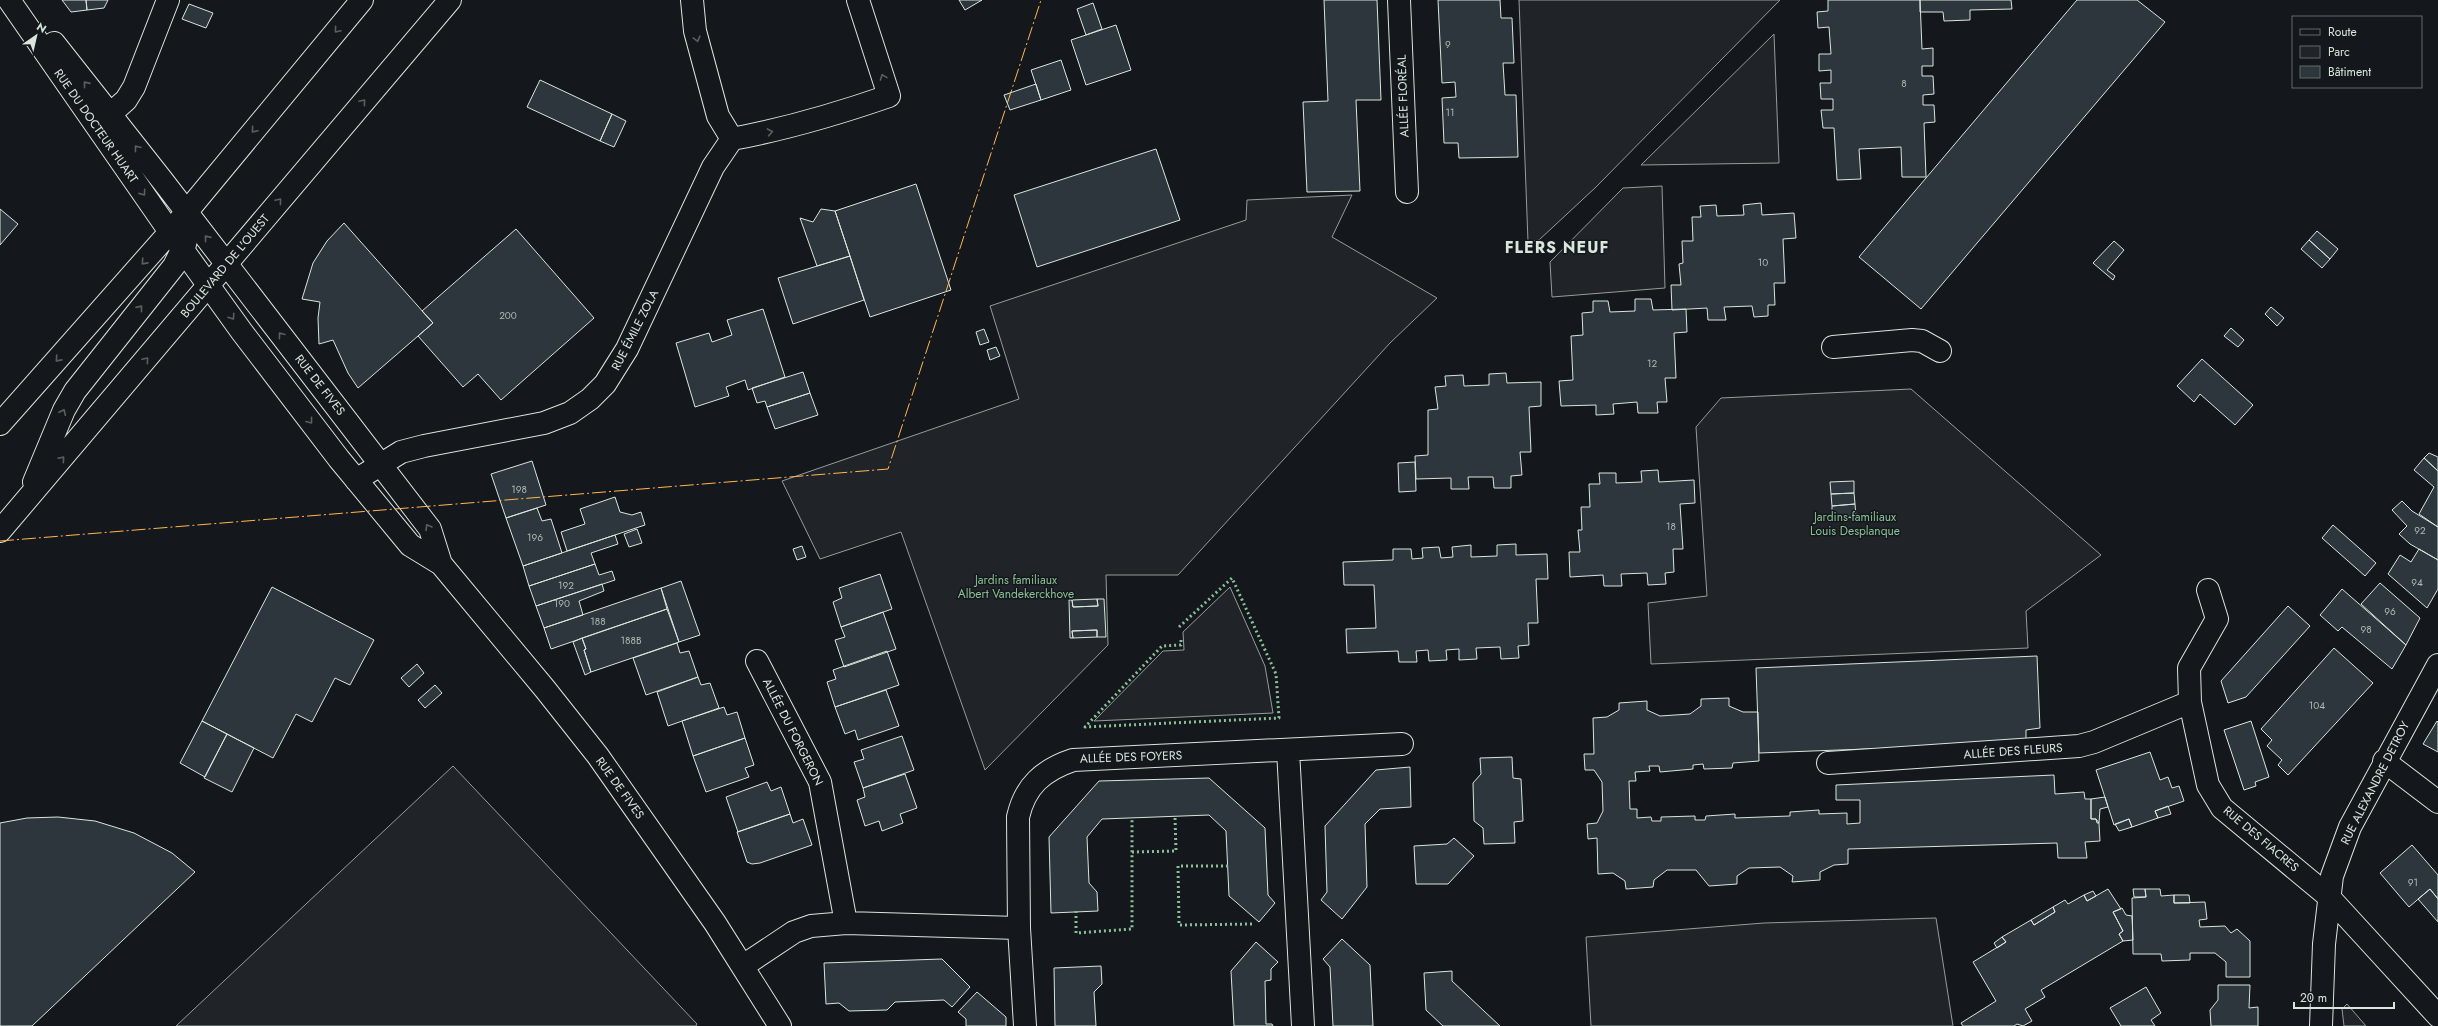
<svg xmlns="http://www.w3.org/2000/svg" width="2438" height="1026" viewBox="0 0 2438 1026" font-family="Jost,sans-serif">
<rect width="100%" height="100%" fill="#14181c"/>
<path fill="#202428" stroke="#939e99" d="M1519 0H1780L1596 187 1539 240 1528 242Z
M1774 34 1779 163 1641 165Z
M1662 186 1665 288 1552 297 1550 262 1623 188Z
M1352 195 1332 237 1437 298 1390 343 1178 575H1106L1108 645 985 770 901 532 820 559 782 481 1019 399 990 306 1246 220 1247 200Z
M1911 389 2101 555 2026 611 2028 648 1651 664 1648 603 1707 596 1696 427 1721 398Z
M1230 587 1265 666 1273 713 1094 721 1163 651 1184 650 1183 632Z
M453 766 697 1024 696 1026H176Z
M1936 918 1953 1026H1591L1586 937 1764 923Z
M2347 1004 2366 1026H2344L2342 1009Z"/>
<path fill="#2c363c" stroke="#d8e6dc" d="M62 0H86L87 10 71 12Z
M86 0H108L104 8 87 10Z
M959 0H982L965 10Z
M1324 0H1377L1381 100H1356L1360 191 1307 192 1303 102 1328 101Z
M1438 0H1500L1501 18H1512L1514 63H1503L1505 95H1516L1518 157 1459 158 1458 143H1444L1442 98 1456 97 1455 82 1442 83Z
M1828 0H1920L1922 49 1933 48V66H1922V76H1933L1934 94 1923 95V105H1934L1935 122 1924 123 1926 177H1902L1901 147 1859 149 1861 179 1837 180 1834 128H1823L1821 110H1833V99H1821L1820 83H1831V70L1819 71V54H1831L1829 27 1818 28 1817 12 1828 11Z
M1920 0H2011L2012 9 1970 10V20L1944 21 1943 12H1920Z
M2077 0H2137L2165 22 1921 309 1859 257Z
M1093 3 1102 29 1086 35 1077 9Z
M189 4 213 13 206 28 182 19Z
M1116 25 1131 70 1086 85 1071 40Z
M1061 60 1071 90 1041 100 1031 70Z
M540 80 612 114 600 141 527 107Z
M1036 84 1041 100 1010 110 1004 95Z
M612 114 626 121 614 147 600 141Z
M1156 149 1180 220 1037 267 1014 195Z
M916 184 951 290 870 317 835 211Z
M1761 203 1762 215 1794 213 1796 238 1783 239 1785 283H1774L1775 305H1768V316L1754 317 1752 306 1724 307 1726 320H1708L1707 308 1672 310 1671 285H1681L1679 264 1683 263 1682 241H1693L1692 217H1701L1700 206 1716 205 1717 216 1744 215 1743 205Z
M0 209 18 224 0 245Z
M821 209 835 211 850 256 817 266 800 218 813 222Z
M344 223 433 323 358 388 348 373 333 340 319 344 318 318 320 302 302 299 313 263 327 241Z
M516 229 594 318 501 400 478 374 463 387 418 336 433 323 422 311Z
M2317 231 2338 249 2330 259 2309 240Z
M2309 240 2330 259 2322 268 2301 249Z
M2114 241 2124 250 2107 270 2115 276 2113 280 2093 263Z
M850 256 864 300 793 324 778 278Z
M1635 299H1651L1653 310 1686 309 1687 332 1674 333 1676 378H1665L1667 402H1657L1658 413H1638L1637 402 1613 404 1614 414 1596 415V405L1561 406 1559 381 1573 380 1571 336 1583 335 1582 313 1593 312V301H1608L1610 312 1635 311Z
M2271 307 2284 318 2277 326 2265 314Z
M763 309 785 377 748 390 745 380 726 387 729 396 695 407 676 343 709 333 712 342 732 335 727 320Z
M2231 328 2244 340 2238 347 2224 336Z
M984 329 989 342 980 345 976 332Z
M996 347 1000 356 990 360 987 350Z
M2202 359 2253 405 2235 425 2200 394 2194 402 2177 386Z
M803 372 810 393 767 407 765 401 757 403 752 388Z
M1506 373 1507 383 1541 382V406L1529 407 1531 452H1520L1522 475 1511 476V488H1494L1493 477H1468L1469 489H1451V478L1416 479 1415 456 1428 455V410L1438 409 1435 387 1446 386 1445 376 1463 375 1464 386 1489 385V374Z
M810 393 818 415 775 429 767 407Z
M2429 453 2438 457V471L2424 458Z
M2424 458 2438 471V527L2419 514 2434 487 2414 470Z
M532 461 546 505 506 518 491 474Z
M1415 462 1416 491 1399 492 1398 463Z
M1658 470 1659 482 1694 480 1695 503 1680 504 1683 549H1673L1674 572 1665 573 1666 584 1648 585 1647 573 1621 574 1622 586H1604L1603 575 1570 577 1569 552H1580L1578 530H1582L1581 507H1590L1589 484H1600L1599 473H1616V483L1642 482 1641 471Z
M1854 481V493L1831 494 1830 482Z
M1854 493 1855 504 1832 506 1831 494Z
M615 497 620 512 632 515 641 512 645 525 567 551 561 532 585 524 580 509Z
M2402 501 2412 511 2438 527V560L2410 544 2399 534 2407 526 2392 510Z
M1855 504 1856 517 1832 518V506Z
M537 508 542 521 551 519 562 553 523 566 506 518Z
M2333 525 2376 563 2365 576 2322 538Z
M637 529 642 543 629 547 624 534Z
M615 535 618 544 591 553 595 564 529 586 523 566Z
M1516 544V555L1547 554 1548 579H1536L1538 623H1528L1529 645 1518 646 1519 658 1501 659 1500 647 1476 648 1477 659 1459 660V649L1446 650 1447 660 1429 661 1428 650 1416 651 1417 662H1399L1398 651 1347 653 1346 629 1376 628 1374 585H1344L1343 562 1393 560V549H1411L1412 559 1423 558 1422 548 1439 547 1441 558 1453 557 1452 547 1471 545V557L1497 556V545Z
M802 546 806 557 797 560 793 549Z
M2419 549 2438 560V589L2427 608 2388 574 2400 555 2411 562Z
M595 564 599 575 612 571 615 580 536 606 529 586Z
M880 574 892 609 841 627 833 602 842 598 839 588Z
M681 581 700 635 679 642 661 588Z
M2380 583 2420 618 2406 645 2361 604Z
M602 584 604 591 579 601 583 615 544 628 536 606Z
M272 587 374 640 350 685 335 678 312 722 296 714 273 758 202 721Z
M661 588 667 609 551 649 544 628Z
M2342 589 2406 645 2392 669 2342 627 2338 631 2320 615Z
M1097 599H1104L1106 637H1097V630L1072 631 1073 638H1070L1069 600H1072L1073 607 1098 606Z
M1097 599 1098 606 1073 607 1072 600Z
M2288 606 2310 626 2246 697 2228 703 2221 681Z
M667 609 679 642 591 672 584 650 586 649 582 638Z
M883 612 896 649 844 667 835 640 845 637 841 627Z
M1097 630V637L1073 638 1072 631Z
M582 638 586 649 584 650 591 672 585 675 573 642Z
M677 643 680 653 689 651 698 677 646 695 633 658Z
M2334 648 2373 683 2288 775 2278 765 2282 760 2267 746 2272 740 2261 729Z
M887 651 899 685 835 707 827 682 836 679 833 670Z
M2037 656 2040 728 2026 730V743L1759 753 1756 668Z
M417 664 424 673 409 687 401 678Z
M698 677 701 685 710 683 719 708 668 726 657 692Z
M435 685 442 693 425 708 418 700Z
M886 690 899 726 858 740 855 730 845 734 835 707Z
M1729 698V706L1743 712H1758L1759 761 1733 763 1732 768 1704 769 1703 764 1693 765V769L1660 772 1659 766H1649L1650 771 1635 772 1636 781H1629L1630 809H1637V818L1651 817 1652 821H1661V817L1695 816V820H1705L1706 816 1735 814V818L1790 816V812L1819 810V814L1847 813V824L1860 823V800H1836V785L2054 775 2055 794 2084 792 2085 799H2091V819H2096L2099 823 2100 841 2085 842 2087 858H2058L2057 843 1848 849V864L1834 865 1820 872V880L1792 882 1793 876 1780 867 1749 868 1737 876V884L1709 886 1696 870H1667L1654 880 1653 887 1626 889 1625 881 1613 873 1598 874 1597 838 1588 839 1587 824 1597 823 1603 811 1602 782 1594 770H1585L1584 754H1594L1593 718 1607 717 1619 710V703L1647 701V710L1660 716 1690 714 1701 706V699Z
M724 707 727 715 737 712 745 738 693 756 682 721Z
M202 721 227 734 205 777 180 763Z
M2251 721 2269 777 2255 782 2256 786 2244 790 2224 730Z
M2437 721 2438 722V752L2423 744Z
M227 734 254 748 232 792 204 778Z
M902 736 914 770 863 788 854 762 864 759 861 750Z
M745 738 754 765 745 768 749 777 706 792 693 756Z
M2150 752 2160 780 2168 777 2172 788 2179 786 2184 801 2155 811 2158 818 2132 827 2129 819 2114 825 2096 770Z
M1512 757 1513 778 1521 779 1523 821 1514 822 1515 843 1484 844 1483 828 1474 821 1473 783 1481 774 1480 758Z
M1410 767 1411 807 1380 809 1365 824 1367 887 1342 919 1321 900 1327 892 1325 826 1376 770Z
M905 774 917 808 900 814 903 823 882 831 879 821 865 826 857 800 865 797 863 788Z
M1209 778 1265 828 1268 895 1275 903 1259 922 1229 896 1226 831 1209 815 1102 819 1087 837 1089 883 1097 892 1098 911 1051 913 1049 837 1099 781Z
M767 782 771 791 781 787 790 814 738 832 726 797Z
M2105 797 2108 807 2100 809 2099 823H2097L2096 819H2091V799Z
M2168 806 2171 814 2158 818 2155 811Z
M790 814 793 823 803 819 812 845 760 863 752 864 747 862 737 832Z
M58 817 95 821 134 833 172 853 195 872 32 1026H0V823L27 818Z
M2129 819 2132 827 2119 831 2115 824Z
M1454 838 1474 856 1448 884H1416L1414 846 1447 844Z
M2412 845 2438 875V899L2430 889 2409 907 2380 873Z
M2108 889 2121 909 2113 912 2123 931 2119 934 2123 941 2041 990 2045 997 2025 1009 2032 1021 2023 1026 2017 1024 2014 1026H1963L1961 1023 1996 1001 1973 962 2006 942 2002 937 2031 920 2034 925 2055 912 2053 907 2065 900 2068 904 2084 895 2087 901Z
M2133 889H2145L2146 897H2134Z
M2145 889H2160L2161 896 2174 895V903L2205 902 2207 919 2199 920 2200 927 2225 926 2231 933 2237 929 2250 941V977H2226V962L2215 953H2190V960L2162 961 2161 954H2133L2132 898 2146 897Z
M2430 889 2438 899V922L2418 899Z
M2093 891 2096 896 2087 901 2084 895Z
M2174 895H2189L2190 903H2174Z
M2053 907 2055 912 2034 925 2031 920Z
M2122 908 2126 915 2132 916 2133 940 2123 941 2119 934 2123 931 2113 912Z
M2002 937 2006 942 1997 948 1994 943Z
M1342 939 1370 965 1373 1026H1333L1330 967 1323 959Z
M1256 942 1278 962 1271 969V980L1265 981 1266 1024H1272L1273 1026H1234L1231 971Z
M942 959 970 987 952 1007 944 1000 895 1002 887 1010 849 1011 839 1003 826 1004 824 963Z
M1101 966 1102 984 1094 992 1096 1026H1055L1054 968Z
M1452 971V981L1500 1026H1443L1426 1010 1424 973Z
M2218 985H2250L2249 1008 2258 1007V1026H2211L2210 1010 2218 1000Z
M2146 987 2161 1013 2151 1020 2155 1026H2121L2110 1008Z
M977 992 1006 1017V1026H966V1019L958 1012Z"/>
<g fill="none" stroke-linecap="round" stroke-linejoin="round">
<defs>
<path id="minor" d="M9 0 170 232 242 332 339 459 410 545 441 564 545 689 598 756 715 923 780 1026
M692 0 695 31 718 116 732 139
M1399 0 1407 192
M54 43 162 180 430 529 441 564
M100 123 126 100 134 87 168 0
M1833 347 1912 340 1922 341 1940 351
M356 480 401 452 424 446 544 423 570 413 590 399 605 384 627 349 713 167 732 139C786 129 837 114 889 96L858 0
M2208 590 2217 619 2189 668 2190 702 2208 785 2222 808 2328 896 2438 1016
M757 661 820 782 846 923
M1288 750 1303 1026
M2384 761 2438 802
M1828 763 2079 746 2094 742 2190 702
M1019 928 1025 1026
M743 966 794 932 811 926 846 923 1019 928 1018 817C1025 786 1043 770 1073 760L1402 744
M2321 1026 2324 944 2332 876 2350 827 2438 665"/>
<path id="major" d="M0 424 170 232 362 0
M34 482 64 410 75 391 174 266 185 244 188 232 186 213
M0 531 450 0"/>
</defs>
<use href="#minor" stroke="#d8e6dc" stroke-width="24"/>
<use href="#major" stroke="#d8e6dc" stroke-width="24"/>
<use href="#minor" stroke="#14181c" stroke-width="22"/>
<use href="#major" stroke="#14181c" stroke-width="22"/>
<path stroke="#8ac095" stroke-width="3" stroke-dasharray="2 3" stroke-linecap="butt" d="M1179 627 1232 578 1276 674 1279 718 1085 727 1162 646 1181 645V637
M1132 852 1176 851 1175 817
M1228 866H1178L1179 925 1254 924
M1076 911V933L1132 929V818"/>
<path stroke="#ffb74d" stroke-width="1" stroke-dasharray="14 3 2 3" stroke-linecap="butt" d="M0 541 888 469 1041 0"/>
</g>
<defs><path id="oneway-chevron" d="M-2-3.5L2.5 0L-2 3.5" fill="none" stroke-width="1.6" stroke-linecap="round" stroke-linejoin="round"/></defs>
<g stroke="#59605f">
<use href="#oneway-chevron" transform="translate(337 30) rotate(130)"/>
<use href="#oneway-chevron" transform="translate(697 39) rotate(75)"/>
<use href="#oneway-chevron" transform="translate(883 77) rotate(-110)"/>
<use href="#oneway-chevron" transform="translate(86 84) rotate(-129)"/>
<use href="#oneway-chevron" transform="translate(363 102) rotate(-50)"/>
<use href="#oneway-chevron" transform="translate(254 130) rotate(130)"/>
<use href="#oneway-chevron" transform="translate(770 132) rotate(-11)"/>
<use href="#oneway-chevron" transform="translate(137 148) rotate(-128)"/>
<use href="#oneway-chevron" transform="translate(143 193) rotate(55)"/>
<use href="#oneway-chevron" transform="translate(279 201) rotate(-50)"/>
<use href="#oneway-chevron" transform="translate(207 238) rotate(-129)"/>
<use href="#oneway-chevron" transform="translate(144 262) rotate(132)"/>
<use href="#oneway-chevron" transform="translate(140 308) rotate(-51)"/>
<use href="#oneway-chevron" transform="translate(232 317) rotate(56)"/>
<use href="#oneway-chevron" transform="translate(281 335) rotate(-128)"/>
<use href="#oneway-chevron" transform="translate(58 359) rotate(132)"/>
<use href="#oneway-chevron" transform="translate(146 360) rotate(-50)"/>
<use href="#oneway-chevron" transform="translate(63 412) rotate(-65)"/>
<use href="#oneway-chevron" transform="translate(310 421) rotate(52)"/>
<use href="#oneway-chevron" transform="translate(62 459) rotate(-49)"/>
<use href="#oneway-chevron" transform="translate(428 527) rotate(-121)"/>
</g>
<g text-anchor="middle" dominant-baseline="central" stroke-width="3" stroke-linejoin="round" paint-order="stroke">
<g font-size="10" fill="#adbab4">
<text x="1448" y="44">9</text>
<text x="1904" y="83">8</text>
<text x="1450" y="112">11</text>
<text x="1763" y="262">10</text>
<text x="508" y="315">200</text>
<text x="1652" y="363">12</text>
<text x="519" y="489">198</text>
<text x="1671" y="526">18</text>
<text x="2420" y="530">92</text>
<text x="535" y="537">196</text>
<text x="2417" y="582">94</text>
<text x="566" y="585">192</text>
<text x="562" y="603">190</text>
<text x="2390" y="611">96</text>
<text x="598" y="621">188</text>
<text x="2366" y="629">98</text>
<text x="631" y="640">188B</text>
<text x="2317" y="705">104</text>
<text x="2413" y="882">91</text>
</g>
<g font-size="12" fill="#d8e6dc" stroke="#14181c">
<text transform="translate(1403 96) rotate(-92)">ALLÉE FLORÉAL</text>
<text transform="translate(96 126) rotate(55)">RUE DU DOCTEUR HUART</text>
<text transform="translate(225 266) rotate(-50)">BOULEVARD DE L'OUEST</text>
<text transform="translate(635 330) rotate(-63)">RUE ÉMILE ZOLA</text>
<text transform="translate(320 385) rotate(52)">RUE DE FIVES</text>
<text transform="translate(793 732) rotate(63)">ALLÉE DU FORGERON</text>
<text transform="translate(2013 751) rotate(-4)">ALLÉE DES FLEURS</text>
<text transform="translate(1131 757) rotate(-2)">ALLÉE DES FOYERS</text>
<text transform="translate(2375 783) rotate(-63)">RUE ALEXANDRE DETROY</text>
<text transform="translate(620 788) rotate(54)">RUE DE FIVES</text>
<text transform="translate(2261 839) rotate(40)">RUE DES FIACRES</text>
</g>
<g font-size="12" fill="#8ac095" stroke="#14181c">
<text x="1855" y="517">Jardins familiaux<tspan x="1855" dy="14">Louis Desplanque</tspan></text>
<text x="1016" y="580">Jardins familiaux<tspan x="1016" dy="14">Albert Vandekerckhove</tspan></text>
</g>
<g font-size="16" font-weight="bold" letter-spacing="1" fill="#d8e6dc" stroke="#14181c">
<text x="1557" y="247">FLERS NEUF</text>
</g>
</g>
<rect x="2292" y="16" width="130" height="72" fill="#14181c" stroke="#626a69"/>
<rect x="2300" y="29" width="20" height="6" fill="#14181c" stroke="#626a69"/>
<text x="2328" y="36" font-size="12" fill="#d8e6dc">Route</text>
<rect x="2300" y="46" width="20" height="12" fill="#202428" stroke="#626a69"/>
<text x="2328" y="56" font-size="12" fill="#d8e6dc">Parc</text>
<rect x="2300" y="66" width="20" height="12" fill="#2c363c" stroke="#626a69"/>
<text x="2328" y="76" font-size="12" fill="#d8e6dc">Bâtiment</text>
<g transform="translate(36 36) rotate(34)" stroke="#14181c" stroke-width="3" paint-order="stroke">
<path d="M0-3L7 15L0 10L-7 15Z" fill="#d8e6dc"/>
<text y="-6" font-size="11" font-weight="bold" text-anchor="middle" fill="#d8e6dc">N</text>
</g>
<path d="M2294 1002v6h100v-6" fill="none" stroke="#d8e6dc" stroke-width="2"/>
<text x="2300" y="1002" font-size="12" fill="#d8e6dc" stroke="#14181c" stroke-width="3" paint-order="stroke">20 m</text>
</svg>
